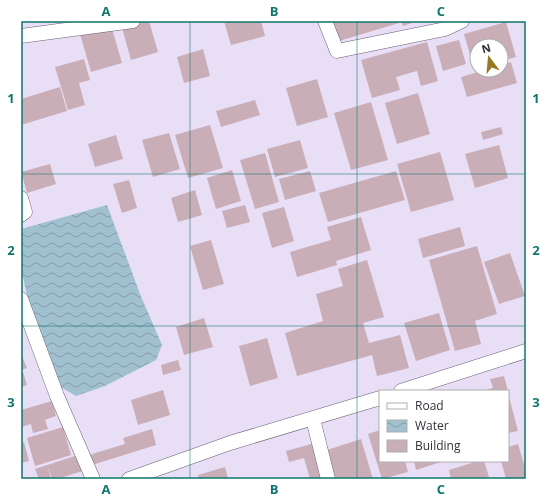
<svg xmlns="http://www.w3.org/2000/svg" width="547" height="500" viewBox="0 0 547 500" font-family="'Open Sans',sans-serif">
<defs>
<pattern id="water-waves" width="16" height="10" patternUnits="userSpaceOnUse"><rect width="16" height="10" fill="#a1c0d0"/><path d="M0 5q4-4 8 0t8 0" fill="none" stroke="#849daa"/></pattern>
</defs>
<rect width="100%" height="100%" fill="#e8def6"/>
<path fill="url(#water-waves)" d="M107 205 140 294 162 345 156 360 105 386 76 396 59 386 29 304 21 268V229Z"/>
<path fill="#c9aeb8" d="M145 21H149L158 52 131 60 122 28Z
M224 21H261L265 36 231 45Z
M333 21H398L399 23 339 41Z
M401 21H418L403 26Z
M506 22 516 57 501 61V46H477V68L474 69 464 34Z
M111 25 122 63 91 72 80 34Z
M459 40 466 64 443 71 436 46Z
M427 42 438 81 421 86 417 71 396 77 400 90 372 98 361 60Z
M203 49 210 76 184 83 177 57Z
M84 59 90 80 79 83 85 105 68 110 55 67Z
M511 62 517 83 467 97 461 77 484 70H501V65Z
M317 79 328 117 297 126 286 88Z
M60 87 67 111 21 125V99Z
M418 93 430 134 397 144 385 103Z
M255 100 260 115 221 127 216 111Z
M371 102 388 160 351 170 334 113Z
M210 125 223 168 188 178 175 135Z
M501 127 503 134 483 140 481 132Z
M169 133 180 169 153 177 142 140Z
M116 135 123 159 95 167 88 144Z
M300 140 308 168 275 177 267 149Z
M499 145 508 178 475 188 465 154Z
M440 152 454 200 411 212 397 164Z
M265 153 279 202 255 209 240 160Z
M50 164 56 184 27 193 21 172Z
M232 170 241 201 216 209 207 178Z
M310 171 316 191 285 200 279 179Z
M396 171 405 200 328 222 319 193Z
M129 180 137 208 122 213 113 184Z
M195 190 202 215 178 222 171 198Z
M245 205 250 222 227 228 222 211Z
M284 207 294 241 272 248 262 213Z
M361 217 371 250 336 261 337 265 297 277 290 252 331 240 327 227Z
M460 227 465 246 423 258 418 239Z
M211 240 224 284 203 290 190 246Z
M477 246 497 314 475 321 481 344 455 351 429 260Z
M510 253 525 296 499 304 484 262Z
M367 260 384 317 363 323 369 343 400 335 409 368 377 376 372 355 297 376 285 333 323 321 316 294 343 286 338 269Z
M439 313 450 350 416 361 404 323Z
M204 318 213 347 184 355 176 327Z
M267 338 278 378 250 386 239 346Z
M21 354 27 368 21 370Z
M178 360 181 370 163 375 161 365Z
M23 372 27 385 21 387V373Z
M504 376 508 391H482L493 388 490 379Z
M163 390 170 415 138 425 131 400Z
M508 393 518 431 508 433Z
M52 401 56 416 45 420 48 429 33 433 31 424 21 427V410Z
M63 427 71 455 35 466 27 438Z
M152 429 156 445 92 465 89 455 125 444 123 438Z
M380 430V461H405L408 472 382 479 368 434Z
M361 439 373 479H332L324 451Z
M24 442 29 461 21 463V443Z
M315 443 326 479H310L304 458 289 462 286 451Z
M518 444 526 471V479H506L501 461H508V447Z
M78 455 83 471 57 479H52L48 466 51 479H39L35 469Z
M414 461H441V462L416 470Z
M478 461H484L489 477 482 479H451L449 470Z
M225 467 228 479H199L198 475Z"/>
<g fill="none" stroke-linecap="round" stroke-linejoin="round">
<defs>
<path id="street" d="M325 21 337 51 445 29 462 21
M21 36 133 21
M21 198 25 212 21 215
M21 299 57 396 93 479
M401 391 526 351
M313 419 328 479
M129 479 230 443 380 398"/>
</defs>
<use href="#street" stroke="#696075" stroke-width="15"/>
<use href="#street" stroke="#fff" stroke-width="14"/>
</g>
<path fill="none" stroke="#0f766e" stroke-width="1" stroke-opacity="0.55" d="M190 21V479M357 21V479M21 174H526M21 326H526"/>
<rect width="547" height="500" fill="none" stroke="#ffffff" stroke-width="44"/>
<rect x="379" y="390" width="130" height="72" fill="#ffffff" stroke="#aeadb0"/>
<rect x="387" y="403" width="20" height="6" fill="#ffffff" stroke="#aeadb0"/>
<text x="415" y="410" font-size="12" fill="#35313a">Road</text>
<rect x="387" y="420" width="20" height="12" fill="url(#water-waves)" stroke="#aeadb0"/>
<text x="415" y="430" font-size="12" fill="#35313a">Water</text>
<rect x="387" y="440" width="20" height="12" fill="#c9aeb8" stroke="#aeadb0"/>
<text x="415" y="450" font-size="12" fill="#35313a">Building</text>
<g transform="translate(489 58) rotate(344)"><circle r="19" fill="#ffffff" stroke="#aeadb0"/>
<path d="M0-3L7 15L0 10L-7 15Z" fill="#987922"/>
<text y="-6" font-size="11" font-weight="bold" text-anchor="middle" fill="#35313a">N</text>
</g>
<rect x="22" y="22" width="503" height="456" fill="none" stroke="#0f766e" stroke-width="1.5"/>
<g font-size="13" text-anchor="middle" font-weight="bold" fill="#0f766e">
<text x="106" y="16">A</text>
<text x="274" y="16">B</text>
<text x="441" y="16">C</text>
<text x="11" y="103">1</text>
<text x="536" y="103">1</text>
<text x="11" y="255">2</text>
<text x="536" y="255">2</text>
<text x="11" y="407">3</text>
<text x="536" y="407">3</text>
<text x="106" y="494">A</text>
<text x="274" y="494">B</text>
<text x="441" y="494">C</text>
</g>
</svg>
